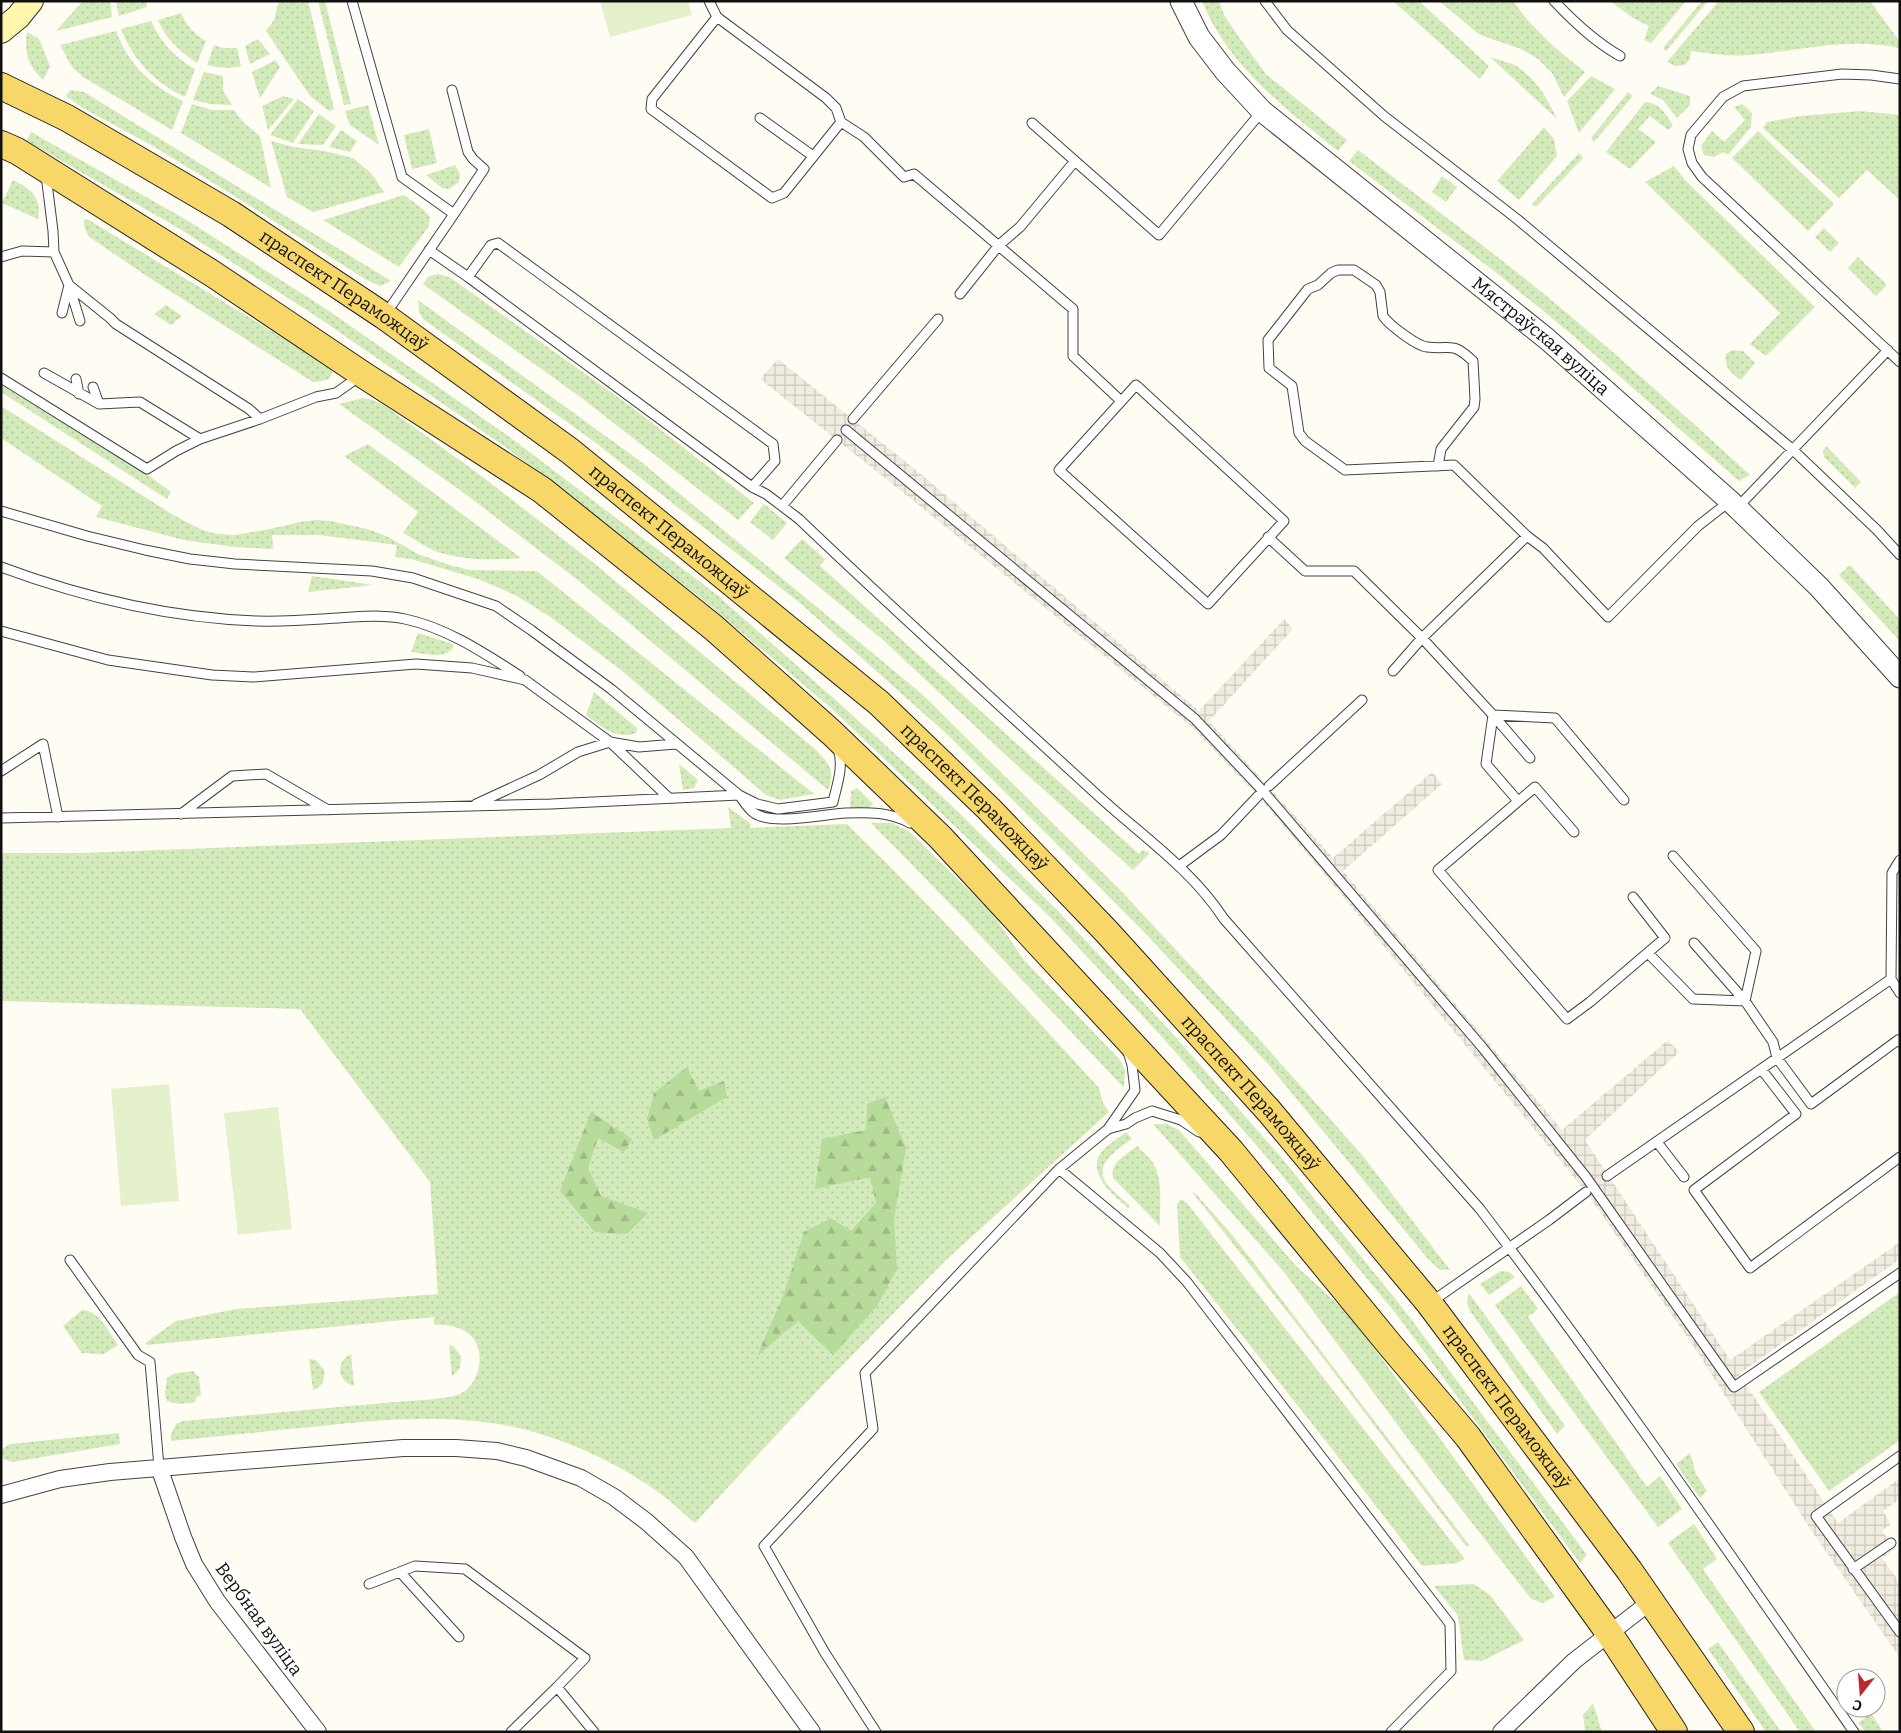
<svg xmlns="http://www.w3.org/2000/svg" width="1901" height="1733" viewBox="0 0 1901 1733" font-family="Bitter,serif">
<defs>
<pattern id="grass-dots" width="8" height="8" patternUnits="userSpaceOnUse" patternTransform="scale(1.25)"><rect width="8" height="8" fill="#d3eabb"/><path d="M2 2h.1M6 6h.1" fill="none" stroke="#b4c8a0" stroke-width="1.8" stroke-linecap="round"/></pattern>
<pattern id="forest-firs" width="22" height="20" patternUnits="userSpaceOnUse" patternTransform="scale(1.25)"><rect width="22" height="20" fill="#b7db9b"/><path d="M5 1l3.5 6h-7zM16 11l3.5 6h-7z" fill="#9cbb84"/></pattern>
<pattern id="plaza-grid" width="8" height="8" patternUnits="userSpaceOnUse" patternTransform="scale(1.25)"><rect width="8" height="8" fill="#f0ece0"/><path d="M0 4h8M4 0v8" fill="none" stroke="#cdc9bf"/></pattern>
</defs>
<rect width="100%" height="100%" fill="#fffdf3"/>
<path fill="url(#grass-dots)" d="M83 1H110L112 17 56 31Z
M116 1H146L147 7 119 16Z
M279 1H308L334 109 329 111 310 96 266 31 274 20Z
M318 1H325L351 104 344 105Z
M1202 1H1219L1224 15 1241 40 1266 74 1347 140 1338 151C1286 109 1228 66 1202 1Z
M1393 1H1419L1489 66 1480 79Z
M1439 1H1513C1533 30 1558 51 1585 72L1564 97 1552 73 1538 59 1521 49 1480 35Z
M1610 1H1686L1651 43 1644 40 1649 26 1633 18Z
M1702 1H1708L1666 51 1663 48Z
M1719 1H1870L1900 42V48C1843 37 1803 51 1748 55 1729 57 1710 53 1691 51L1690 59 1685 65 1675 66 1667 62Z
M181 13C187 26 193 33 206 41L197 63C180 52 166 39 158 20Z
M151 21C161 43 174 57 195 69L185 97C155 83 133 60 121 29Z
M116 31C128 64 152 87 183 101L172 130 83 77 72 67 60 45Z
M27 32 39 39 50 66 43 80C28 66 24 52 27 32Z
M258 39 270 54 250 64 245 46Z
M214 45 223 48H237L241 66C229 69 219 68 207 65Z
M1490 57C1498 60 1509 62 1516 66 1537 79 1547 98 1557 119Z
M276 60 280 67 260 98 252 72Z
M204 72 223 76V91L232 105 210 104 193 100Z
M1591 76 1615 89 1579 133 1567 101Z
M1658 86 1690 96V105L1677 118 1663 100 1650 94Z
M70 90 84 92 391 281 380 286 365 279 228 192 153 146 83 108 66 96Z
M1628 92 1633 96 1594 142 1591 138Z
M283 96 294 99 268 130 262 106Z
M298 99 314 111 293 143 270 135Z
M1645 102C1660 103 1666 114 1673 126L1668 130 1650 116 1638 129 1656 142 1630 169 1606 152Z
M192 104 212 110H234L243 122 260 136 271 188 181 133Z
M1742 104 1752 113 1751 127 1728 155 1723 152 1714 157 1704 155 1701 146 1712 131 1724 142 1745 120 1734 107Z
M368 105 379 145 350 125 345 111Z
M1861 111 1900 115V200L1867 170 1839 198 1763 128 1767 122 1800 116Z
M319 114 336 126 323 145 298 144Z
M1544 127 1554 139 1557 156 1519 200 1497 181Z
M429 129 437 163 412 169 404 135Z
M341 130 357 141 350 152 329 147Z
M1758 131 1834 204 1808 231 1732 158Z
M31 132 185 219 323 307 411 368 511 438 716 594 840 704 950 804 1058 911 1172 1033 1280 1156 1405 1311 1587 1555 1580 1563 1397 1315 1270 1161 1163 1038 1050 917 831 708 706 602 504 446 316 316 180 229 27 141Z
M271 141 293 147 324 151 353 158 371 173 384 192 313 212 287 197Z
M1358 150C1428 204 1500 257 1568 314 1630 366 1690 420 1750 475L1739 481 1570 333 1498 274 1349 161Z
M1579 153 1583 158 1536 207 1532 204Z
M455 165 460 174 459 182 449 189 442 188 426 175Z
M1674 166 1685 180 1815 307 1766 356 1750 344 1780 313 1645 182Z
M1442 176 1457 187 1446 202 1432 192Z
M13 180C31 189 42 197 38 219L2 203Z
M404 195 424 210 430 217 429 226 399 267 323 220Z
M87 219 328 365 332 368C334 381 323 381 313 382L148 277 88 236 84 225V220Z
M1824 228 1839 243 1830 252 1815 237Z
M1858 257 1887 285 1876 296 1848 268Z
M438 274 451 278 633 408 754 503 738 520 579 396 423 284 429 276Z
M418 300 640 461 922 694 1122 892 1259 1039 1363 1156 1450 1270H1440L1428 1259 1268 1064 1144 932 949 736 800 603 592 440 423 319 419 312Z
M166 305 182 316 171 325 154 314Z
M1733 350 1743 351 1755 363 1741 380C1730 372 1724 368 1726 354Z
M1 381 141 470 171 492 167 499 204 521 167 499 1 392Z
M363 398 373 400 385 406 480 475 595 564 815 749C829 764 836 769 828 790L579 581 464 493 339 404Z
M1 406 175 516 202 530 218 534 235 535 270 529 300 522 316 520 331 521 371 530 388 537 418 554 449 565 470 570 537 571 814 794 780 800 766 795 621 670 549 616 515 595 478 579 411 559 395 557 397 545 319 535H272L273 549 234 547 184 540 96 517 102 506 1 438Z
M368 444 521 558C494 560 465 561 438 552 426 548 415 539 403 533L418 512 344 456Z
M1826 446 1861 482 1855 488 1824 457 1823 451Z
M764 504 787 523 773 540 750 522Z
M802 539 825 559 820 566 1139 854 1143 850 1150 853 1133 870 1023 771 882 639 784 558Z
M1850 565 1900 620V641L1839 575Z
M312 576 373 585 308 592Z
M418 633 450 643 454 645C449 661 424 653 411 652Z
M594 692 637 728 636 733C615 740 602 727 586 715Z
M679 764 698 780 694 788 683 790Z
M857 788 873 804 869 808 850 809 851 791Z
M728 807 751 824 750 828 847 824C934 909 1017 998 1099 1088L1103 1103 1109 1112 946 1260 817 1391 695 1523C684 1514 673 1503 661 1494 615 1460 547 1430 491 1423 434 1415 378 1420 321 1426 271 1431 221 1436 171 1441V1435L176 1424 183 1421C250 1415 317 1409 384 1403 402 1401 445 1400 460 1394 479 1385 486 1354 473 1338 464 1327 447 1324 434 1325V1317L147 1345 145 1343 176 1321 236 1309 438 1294 430 1182 300 1009 1 1001V853H82L731 828Z
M871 823H892L910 832 993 914 1023 959 1120 1060 1125 1070 1124 1088 958 912Z
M1153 1124H1167L1179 1130 1296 1266 1351 1316 1555 1597 1543 1603 1531 1599 1431 1470 1284 1272Z
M1126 1132 1132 1139C1121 1147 1094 1163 1105 1181 1110 1190 1122 1198 1130 1206L1128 1208C1115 1196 1089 1177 1099 1156 1104 1146 1118 1139 1126 1132Z
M1137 1146C1142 1151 1149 1157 1153 1163 1164 1180 1159 1207 1160 1226L1113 1178C1110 1162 1126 1155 1137 1146Z
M1192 1192 1196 1194 1234 1237 1470 1546H1466L1307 1337Z
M1181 1199 1187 1203 1465 1559 1457 1563 1422 1566 1332 1449 1180 1257 1177 1204Z
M1501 1271 1509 1272 1515 1277 1489 1295 1480 1284Z
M1521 1286 1538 1309 1528 1317 1647 1487 1660 1476 1682 1509 1658 1527 1495 1305Z
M1900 1292V1440L1829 1491 1759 1392Z
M1469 1293 1565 1426 1557 1434 1470 1311 1467 1303Z
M82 1310C100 1311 108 1331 118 1345L104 1354 82 1353 63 1326Z
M449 1344 454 1347 461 1356 460 1368 452 1377Z
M351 1354 354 1386C337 1381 335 1362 351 1354Z
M309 1359 316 1360 324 1370C325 1380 323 1386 313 1390Z
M193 1371 199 1377 201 1396H197L195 1402 179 1404 167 1401 165 1393 167 1378 173 1374Z
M119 1433 120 1444 13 1462 3 1459 2 1449 10 1444Z
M1690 1453 1696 1474 1707 1491 1700 1498 1676 1464Z
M1694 1524 1717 1559 1703 1569 1816 1732H1800L1668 1543Z
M1474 1584 1490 1595 1524 1640 1482 1661 1464 1660 1458 1616 1434 1586Z
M1718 1642 1781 1732H1766L1708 1649Z
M1593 1703 1602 1732H1585L1583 1715Z
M1871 1713 1883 1732H1866L1858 1723Z"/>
<path fill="url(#forest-firs)" d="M687 1067 699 1091 724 1081 727 1097 654 1140 647 1119 654 1093Z
M885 1097 906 1148 894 1219 897 1269 877 1306 833 1355 798 1321 757 1356 783 1296 804 1232 831 1218 851 1231 876 1203 870 1177 815 1189 822 1139 866 1130 867 1104Z
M591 1112 632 1139 624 1152 598 1138 588 1168 601 1196 648 1213 628 1233 622 1234 595 1232 560 1191Z"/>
<path fill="#e5f1cd" d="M600 1H688L692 15 610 37Z
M169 1084 179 1201 121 1206 111 1089Z
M278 1107 292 1229 238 1235 224 1113Z"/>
<path fill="url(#plaza-grid)" d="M778 359 922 475 1199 711 1284 619 1293 629 1209 721 1333 858 1432 772 1442 784 1343 871 1562 1130 1668 1040 1679 1052 1585 1140 1730 1360 1900 1242V1259L1739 1374 1838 1523 1900 1478V1499L1883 1511 1891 1524 1882 1531 1895 1549 1882 1558 1900 1583V1658L1811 1530 1692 1344 1586 1192 1326 876 1258 796 1193 728 905 494 760 379Z"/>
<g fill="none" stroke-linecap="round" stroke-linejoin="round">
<defs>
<path id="service" d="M352 1 402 177 454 214 385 315
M709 1 717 17 826 98 836 108 841 122
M1265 1 1287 30 1384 116 1517 219 1792 449 1877 530 1900 555
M1554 1C1574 22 1594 41 1620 56
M717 17 652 99 651 109 772 198 784 193 841 122 864 137 904 177 914 174 1073 309V356L1121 401
M1900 79 1871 75 1842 74 1743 86 1723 97 1691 135 1688 149 1692 163 1702 177 1900 362
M452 90 468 152 473 159 484 169 454 214
M760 118 813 156
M1032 123 1159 235 1262 111
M46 175 53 231 54 252 69 285 80 321
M429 250 468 277 752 487 766 494 799 519C896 612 996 702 1094 792 1138 833 1191 868 1224 919L1480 1209C1610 1379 1731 1556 1854 1732
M1 257 22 251 54 252
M468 277 491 245 498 243 773 444 775 461 752 487
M69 285 110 318 116 324 249 409 260 419
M960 294 999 245 1020 227 1075 161
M62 313 69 285
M44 373 99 404
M1 378 147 469 176 451 200 439
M76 379 79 394
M1136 385 1284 521 1208 604 1059 470Z
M93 387 99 404 140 402 200 439 260 419 316 397 336 393 360 376
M853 419 938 319
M846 430 1195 719 1263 791 1482 1047 1586 1177 1734 1387 1900 1273
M1438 466 1441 449 1474 407 1475 399 1473 361C1451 341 1453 350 1427 347 1417 346 1389 325 1383 316L1380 292 1376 285 1354 270H1338L1331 273 1318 285 1308 289 1268 340 1269 368 1292 386 1299 433 1305 441 1345 470 1454 465 1527 536
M782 506 837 440
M1737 508 1888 350
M1 511 87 536 145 550 190 559 235 564 372 571 413 578 496 606 531 630 611 689 739 795C743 800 748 809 754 813 773 826 823 814 846 813 869 812 890 812 910 823
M1268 537 1305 571H1354L1422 638 1493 715 1530 758
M1 567C82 597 170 618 257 621 288 622 320 619 352 617 369 616 388 615 405 619 447 628 484 653 520 676
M1 631 108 660 212 675 253 677 416 664 472 668 525 680 610 742 639 747 676 744
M1393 671 1422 638 1527 536 1543 548 1608 617 1698 526 1730 501
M1 771 43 744 58 817
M1269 786 1362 700
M1518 801 1486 764 1493 715 1555 718 1624 800
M476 804 539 775 578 752 610 742 669 798
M181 814 232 776 266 774 328 810
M1 818 551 804 739 795 757 804 778 809 833 802C837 785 844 766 838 749
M1574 832 1535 787 1438 870 1567 1019 1590 1002 1665 938 1633 897
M1900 860 1892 873 1891 979 1900 993
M1179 866 1221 835 1258 796
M1694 943 1745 1001 1773 1042 1777 1058 1811 1104 1898 1040 1900 1042
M1648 953 1693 999 1745 1001 1756 951 1673 856
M1128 1052 1132 1065 1135 1090 1108 1129 1059 1169 1160 1253 1187 1282 1450 1624 1451 1671 1391 1732
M1762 1070 1796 1114 1694 1190 1750 1268 1900 1157
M1108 1129 1126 1124 1135 1118 1152 1111 1181 1120 1199 1132
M1657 1142 1684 1177
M1607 1176 1891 979
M70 1260 138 1355 150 1362 159 1467
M1431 1302 1549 1220 1586 1192
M1900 1456 1816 1516 1900 1632
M1853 1569 1891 1543
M400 1572 459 1637
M369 1584 415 1566 465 1569 585 1658 557 1687 594 1732
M511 1732 557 1687
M876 1732 825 1653 764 1546 873 1429 865 1373 1059 1169"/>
<path id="minor" d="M159 1467 183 1537 194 1564 217 1601 318 1732
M1 1495 60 1479 110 1472 403 1448H456L497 1451 526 1458 581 1478 614 1497 647 1522 686 1557 812 1732
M1501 1732 1574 1661 1650 1602"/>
<g id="tertiary">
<path id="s1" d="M1181 1 1199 37 1225 71 1262 111 1547 339 1730 501 1819 587 1900 677"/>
</g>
<path id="secondary" d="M1 31 18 17 31 1"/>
<g id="primary">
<path id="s2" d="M1 86 67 118 231 214 384 316 570 451 879 703 989 809 1107 932 1269 1111 1429 1303 1629 1570 1741 1732"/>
<path d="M1 144 17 151 213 274 362 374 542 490 714 628 832 733 940 837 1231 1151 1390 1345 1468 1437 1609 1633 1674 1732"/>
</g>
</defs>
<use href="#service" stroke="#434343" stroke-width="11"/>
<use href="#minor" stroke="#434343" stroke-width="18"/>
<use href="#tertiary" stroke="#434343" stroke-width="23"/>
<use href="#secondary" stroke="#323232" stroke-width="26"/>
<use href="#primary" stroke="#212121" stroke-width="28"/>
<use href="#service" stroke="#fff" stroke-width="9"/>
<use href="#minor" stroke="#fff" stroke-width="16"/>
<use href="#tertiary" stroke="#fff" stroke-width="21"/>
<use href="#secondary" stroke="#fff6ae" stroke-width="24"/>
<use href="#primary" stroke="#f8d769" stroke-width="26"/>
</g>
<g text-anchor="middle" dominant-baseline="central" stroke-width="5" stroke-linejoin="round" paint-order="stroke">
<g font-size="18" fill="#101010" stroke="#fff">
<text stroke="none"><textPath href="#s2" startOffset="400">праспект Пераможцаў</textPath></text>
<text stroke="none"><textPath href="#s1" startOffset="496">Мястраўская вуліца</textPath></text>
<text stroke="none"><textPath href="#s2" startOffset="805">праспект Пераможцаў</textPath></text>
<text stroke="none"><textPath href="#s2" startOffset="1210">праспект Пераможцаў</textPath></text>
<text stroke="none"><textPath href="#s2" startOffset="1615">праспект Пераможцаў</textPath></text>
<text stroke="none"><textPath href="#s2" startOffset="2020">праспект Пераможцаў</textPath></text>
<text transform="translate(259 1619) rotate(54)">Вербная вуліца</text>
</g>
</g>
<rect width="1901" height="1733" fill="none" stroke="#101010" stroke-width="5"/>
<g transform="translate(1861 1693) rotate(197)"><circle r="24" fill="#ffffff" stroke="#9f9f9f"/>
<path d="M0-4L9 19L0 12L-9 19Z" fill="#c1262c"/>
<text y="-8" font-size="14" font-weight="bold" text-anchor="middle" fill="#101010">С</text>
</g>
</svg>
